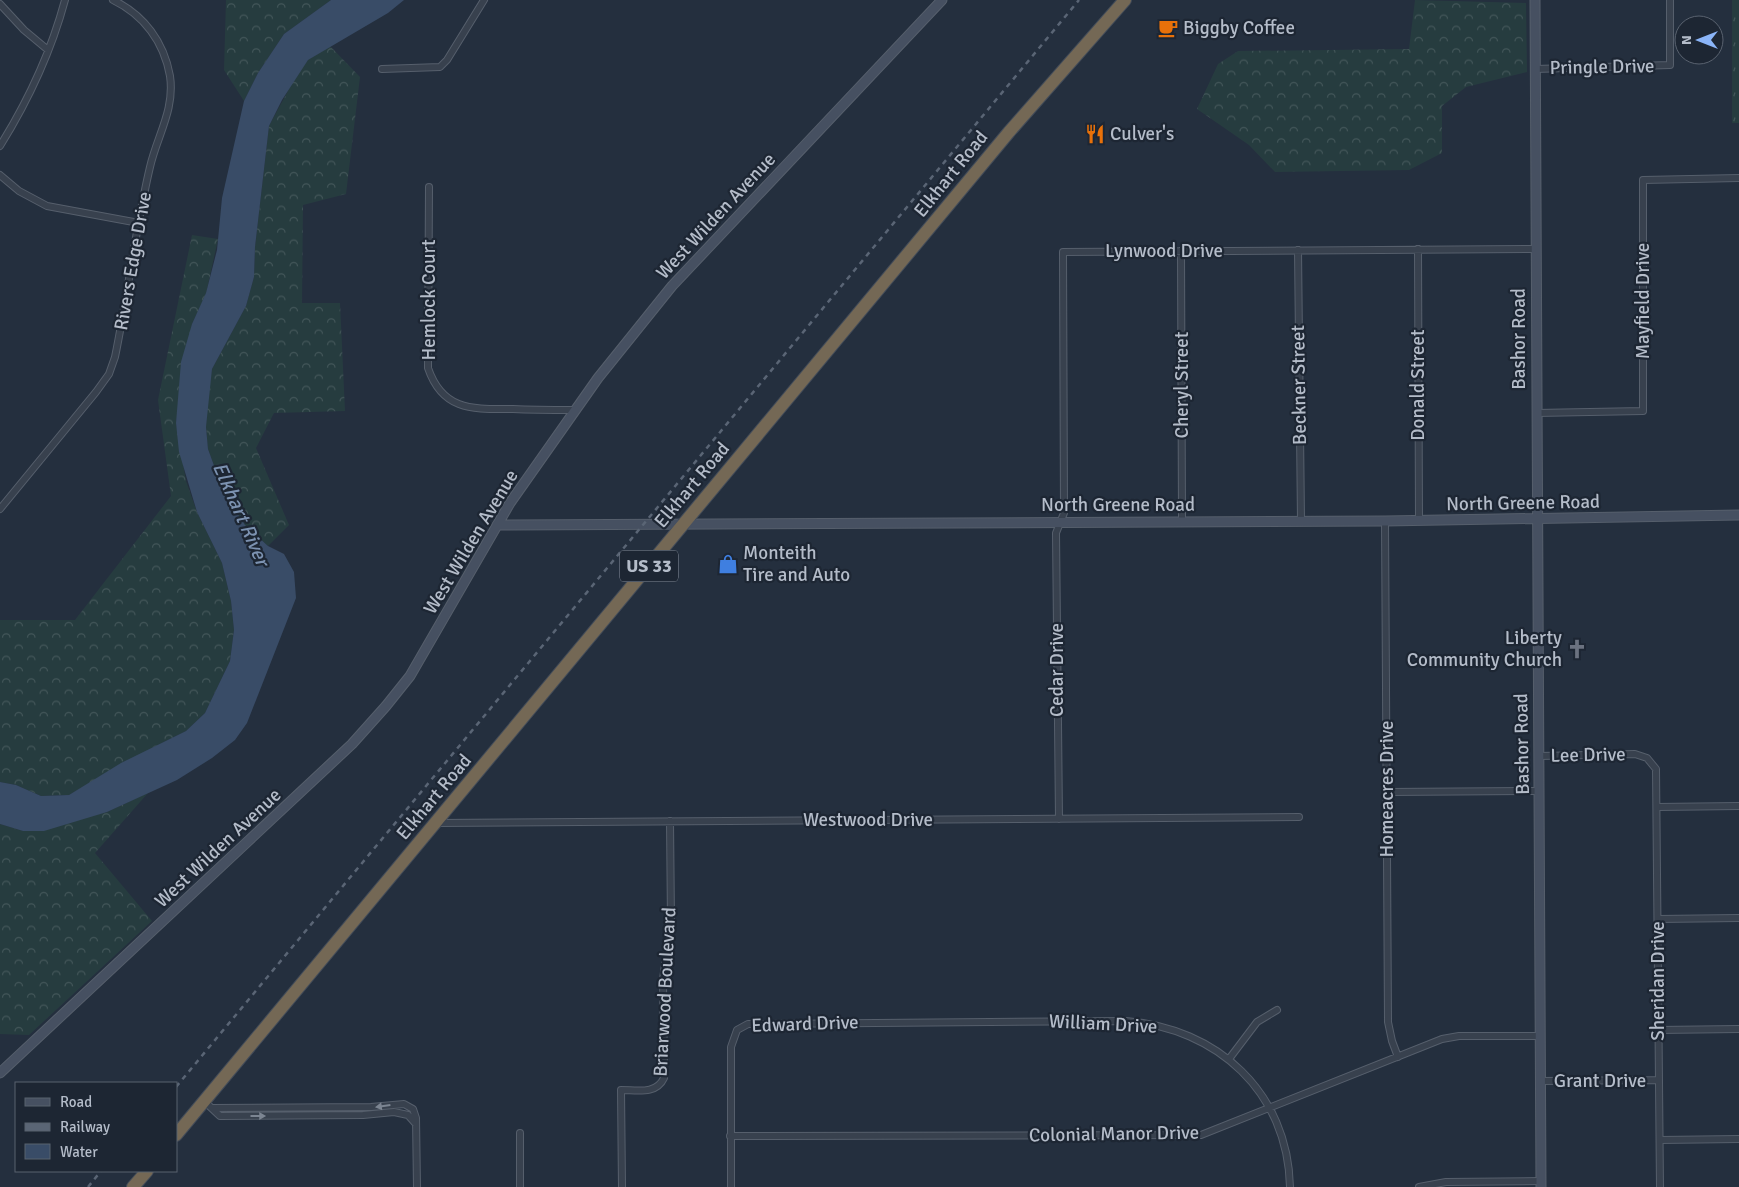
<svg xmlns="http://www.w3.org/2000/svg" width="1739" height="1187" viewBox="0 0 1739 1187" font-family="Signika,sans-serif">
<defs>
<pattern id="grass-tufts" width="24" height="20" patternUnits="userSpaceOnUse" patternTransform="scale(1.25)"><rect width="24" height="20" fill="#263c3f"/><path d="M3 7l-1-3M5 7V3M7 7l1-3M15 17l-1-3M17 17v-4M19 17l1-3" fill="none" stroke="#435659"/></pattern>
<pattern id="forest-crowns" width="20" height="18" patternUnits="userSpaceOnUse" patternTransform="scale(1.25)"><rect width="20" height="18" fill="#263c3f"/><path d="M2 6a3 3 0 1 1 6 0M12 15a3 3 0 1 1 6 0" fill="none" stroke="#435659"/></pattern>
</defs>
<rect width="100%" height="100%" fill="#242f3e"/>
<path fill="url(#grass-tufts)" d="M1732 0H1739V123H1732Z"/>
<path fill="url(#forest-crowns)" d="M226 0H331L284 34 258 73 244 101 224 70Z
M1415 0 1526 3 1527 72 1466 87 1442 106V153L1409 170 1275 172 1249 145 1197 109 1218 64 1238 51 1409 49Z
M330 46 360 77 346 194 303 205 302 303H340L345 411 274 413 256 448 289 525 268 546 245 525 224 493 208 449 206 427 207 403 212 369 246 306 254 277 255 247 269 126 295 78 308 60Z
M192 235 218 239 206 294 192 324 176 423 186 481 197 512 222 563 231 601 234 630 230 661 205 713 186 731 152 748 69 795 41 796 16 785 0 782V620H75L171 496 158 400Z
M148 793 95 853 152 921 29 1035 0 1034V824L23 831 107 812Z"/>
<path fill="#394c67" d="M331 0H404L388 13 308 60 282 100 269 126 255 247 254 277 246 306 212 369 206 427 208 449 224 493 245 525 268 546 284 554 294 572 296 598 247 723 235 740 212 758 177 780 107 812 44 831H23L0 824V782L16 785 41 796 69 795 121 763 186 731 205 713 230 661 234 630 231 601 222 563 197 512 179 452 176 423 181 362 192 324 206 293 217 250 222 198 244 101 258 73 284 34Z"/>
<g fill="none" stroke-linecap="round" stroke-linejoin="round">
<defs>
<path id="street" d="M0 4 24 30 48 50
M382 69 440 67 447 60 484 0
M1535 69 1670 65V0
M0 146C28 101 51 52 65 0
M0 175 19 191 47 206 139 223
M429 187 428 368C443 412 474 409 513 409 533 410 554 410 574 410
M1418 249 1419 520
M1298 250 1301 521
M1181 251 1182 520
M1536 413 1643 411V180L1739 178
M0 509 96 392 109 374 115 357C128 294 135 230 150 167 157 136 175 110 170 76 164 42 144 15 113 0
M1385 521 1388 1022 1392 1041 1398 1057
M1539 756 1635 754 1647 758 1656 769 1660 1187
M1387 792 1539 791
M1657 807 1739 806
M1059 819 1056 533 1064 513 1063 252 1535 249
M436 823 1299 817
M1658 919 1739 918
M1658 1030 1739 1029
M1229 1059 1257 1022 1277 1010
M1540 1081 1659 1080
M204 1101 220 1116 363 1115 394 1112 408 1115 416 1124
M212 1108 371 1107 404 1104 413 1109 416 1118 417 1187
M520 1133V1187
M730 1136 1201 1135 1442 1039 1459 1036H1540
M1660 1140 1739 1139
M622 1187 621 1090C637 1090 656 1095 664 1078L663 979 671 922 670 821
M731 1187V1047L737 1030 748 1024 1126 1021C1217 1028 1288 1092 1290 1187
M1419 1187 1446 1182 1541 1181"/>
<path id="secondary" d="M1535 0 1541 1187
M497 525 1385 521 1739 515
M0 1073 352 744 386 706 410 676 510 503 598 378 672 286 942 0"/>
<path id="highway" d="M176 1135 1009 132 1125 0
M133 1187 147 1171"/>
</defs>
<use href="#street" stroke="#565f6c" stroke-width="8"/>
<use href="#secondary" stroke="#565f6c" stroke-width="11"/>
<use href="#highway" stroke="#434c59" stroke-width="14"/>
<use href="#street" stroke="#38414e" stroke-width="6"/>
<use href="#secondary" stroke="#465061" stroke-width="9"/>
<use href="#highway" stroke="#746855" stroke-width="12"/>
<path stroke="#5a6575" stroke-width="2.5" stroke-dasharray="5 5" stroke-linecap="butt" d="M176 1087 1079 0
M88 1187 101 1171"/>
</g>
<defs><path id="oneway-solid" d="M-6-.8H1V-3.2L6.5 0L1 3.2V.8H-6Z" transform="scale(1.25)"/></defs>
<g fill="#7c8592">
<use href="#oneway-solid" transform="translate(383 1106) rotate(172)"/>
<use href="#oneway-solid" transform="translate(258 1116)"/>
</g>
<defs>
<symbol id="cafe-bare" viewBox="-9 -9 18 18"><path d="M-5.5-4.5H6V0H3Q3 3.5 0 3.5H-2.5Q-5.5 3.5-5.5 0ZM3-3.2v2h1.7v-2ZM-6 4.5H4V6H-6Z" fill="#e8710a" stroke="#1d2633" stroke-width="2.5" paint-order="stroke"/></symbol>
<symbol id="restaurant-bare" viewBox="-9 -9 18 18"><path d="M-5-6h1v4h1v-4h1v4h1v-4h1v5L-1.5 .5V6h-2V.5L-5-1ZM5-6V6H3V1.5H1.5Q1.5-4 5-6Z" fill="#e8710a" stroke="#1d2633" stroke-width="2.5" paint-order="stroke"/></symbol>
<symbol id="shop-bare" viewBox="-9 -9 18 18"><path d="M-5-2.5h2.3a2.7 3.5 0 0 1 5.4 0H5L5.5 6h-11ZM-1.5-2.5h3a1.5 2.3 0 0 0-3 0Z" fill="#3f7fe0" stroke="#1d2633" stroke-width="2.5" paint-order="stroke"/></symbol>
<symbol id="church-bare" viewBox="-9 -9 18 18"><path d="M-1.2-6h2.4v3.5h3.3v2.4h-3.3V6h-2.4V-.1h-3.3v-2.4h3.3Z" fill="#6b7280" stroke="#1d2633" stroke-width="2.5" paint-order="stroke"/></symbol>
</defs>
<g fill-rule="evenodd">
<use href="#cafe-bare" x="1154" y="14" width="28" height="28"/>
<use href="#restaurant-bare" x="1081" y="120" width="28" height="28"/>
<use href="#shop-bare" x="714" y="550" width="28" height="28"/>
<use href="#church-bare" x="1563" y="635" width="28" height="28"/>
</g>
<g text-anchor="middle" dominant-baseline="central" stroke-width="4.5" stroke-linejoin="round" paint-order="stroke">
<rect fill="#1d2633" stroke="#878f9c" stroke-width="1" x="620" y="550.5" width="58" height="31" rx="4"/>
<g font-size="18" font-weight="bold" fill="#b4bcc9">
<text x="649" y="566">US 33</text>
</g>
<g font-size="19" fill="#b4bcc9" stroke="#1d2633" text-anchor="start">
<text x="1183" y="28">Biggby Coffee</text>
<text x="1110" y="134">Culver's</text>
<text x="743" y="553">Monteith<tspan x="743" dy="22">Tire and Auto</tspan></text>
<text x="1562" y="638" text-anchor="end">Liberty<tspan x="1562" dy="22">Community Church</tspan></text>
</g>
<g font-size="19" fill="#b4bcc9" stroke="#1d2633">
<text transform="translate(1602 67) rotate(-1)">Pringle Drive</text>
<text transform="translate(951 174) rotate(-51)">Elkhart Road</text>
<text transform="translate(716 216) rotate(-47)">West Wilden Avenue</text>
<text x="1164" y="251">Lynwood Drive</text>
<text transform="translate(133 261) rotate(-80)">Rivers Edge Drive</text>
<text transform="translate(429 300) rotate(-90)">Hemlock Court</text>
<text transform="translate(1643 301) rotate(-90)">Mayfield Drive</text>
<text transform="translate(1519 339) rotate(-90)">Bashor Road</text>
<text transform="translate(1182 385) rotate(-90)">Cheryl Street</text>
<text transform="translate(1299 385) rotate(-91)">Beckner Street</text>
<text transform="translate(1418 385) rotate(-90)">Donald Street</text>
<text transform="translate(692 485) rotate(-50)">Elkhart Road</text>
<text transform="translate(1523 503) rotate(-1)">North Greene Road</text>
<text x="1118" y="505">North Greene Road</text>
<text transform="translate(471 542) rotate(-59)">West Wilden Avenue</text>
<text transform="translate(1057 670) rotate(-90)">Cedar Drive</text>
<text transform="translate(1522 744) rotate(-91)">Bashor Road</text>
<text transform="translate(1588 755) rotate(-1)">Lee Drive</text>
<text transform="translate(1387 789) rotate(-90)">Homeacres Drive</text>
<text transform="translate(434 797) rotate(-50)">Elkhart Road</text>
<text x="868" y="820">Westwood Drive</text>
<text transform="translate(218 848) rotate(-43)">West Wilden Avenue</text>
<text transform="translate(1658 981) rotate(-90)">Sheridan Drive</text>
<text transform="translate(665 992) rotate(-87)">Briarwood Boulevard</text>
<text transform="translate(805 1024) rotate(-2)">Edward Drive</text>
<text transform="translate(1103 1024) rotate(3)">William Drive</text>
<text x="1600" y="1081">Grant Drive</text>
<text transform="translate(1114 1134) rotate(-1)">Colonial Manor Drive</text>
</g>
<g font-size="20" font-style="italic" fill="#7c92b1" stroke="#1d2633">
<text transform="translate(241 514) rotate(66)">Elkhart River</text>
</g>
</g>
<rect x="15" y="1082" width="162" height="90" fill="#1d2633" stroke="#59626f"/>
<rect x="25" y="1098" width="25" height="8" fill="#465061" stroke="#59626f"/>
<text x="60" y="1107" font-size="15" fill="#b4bcc9">Road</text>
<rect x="25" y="1123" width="25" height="8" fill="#5a6575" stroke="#59626f"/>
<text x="60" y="1132" font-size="15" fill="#b4bcc9">Railway</text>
<rect x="25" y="1144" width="25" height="15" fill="#394c67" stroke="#59626f"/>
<text x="60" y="1157" font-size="15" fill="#b4bcc9">Water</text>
<g transform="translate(1699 40) rotate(270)"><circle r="24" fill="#1d2633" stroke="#59626f"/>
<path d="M0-4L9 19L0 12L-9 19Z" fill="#8ab4f8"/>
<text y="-8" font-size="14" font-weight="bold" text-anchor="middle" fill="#b4bcc9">N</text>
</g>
</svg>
